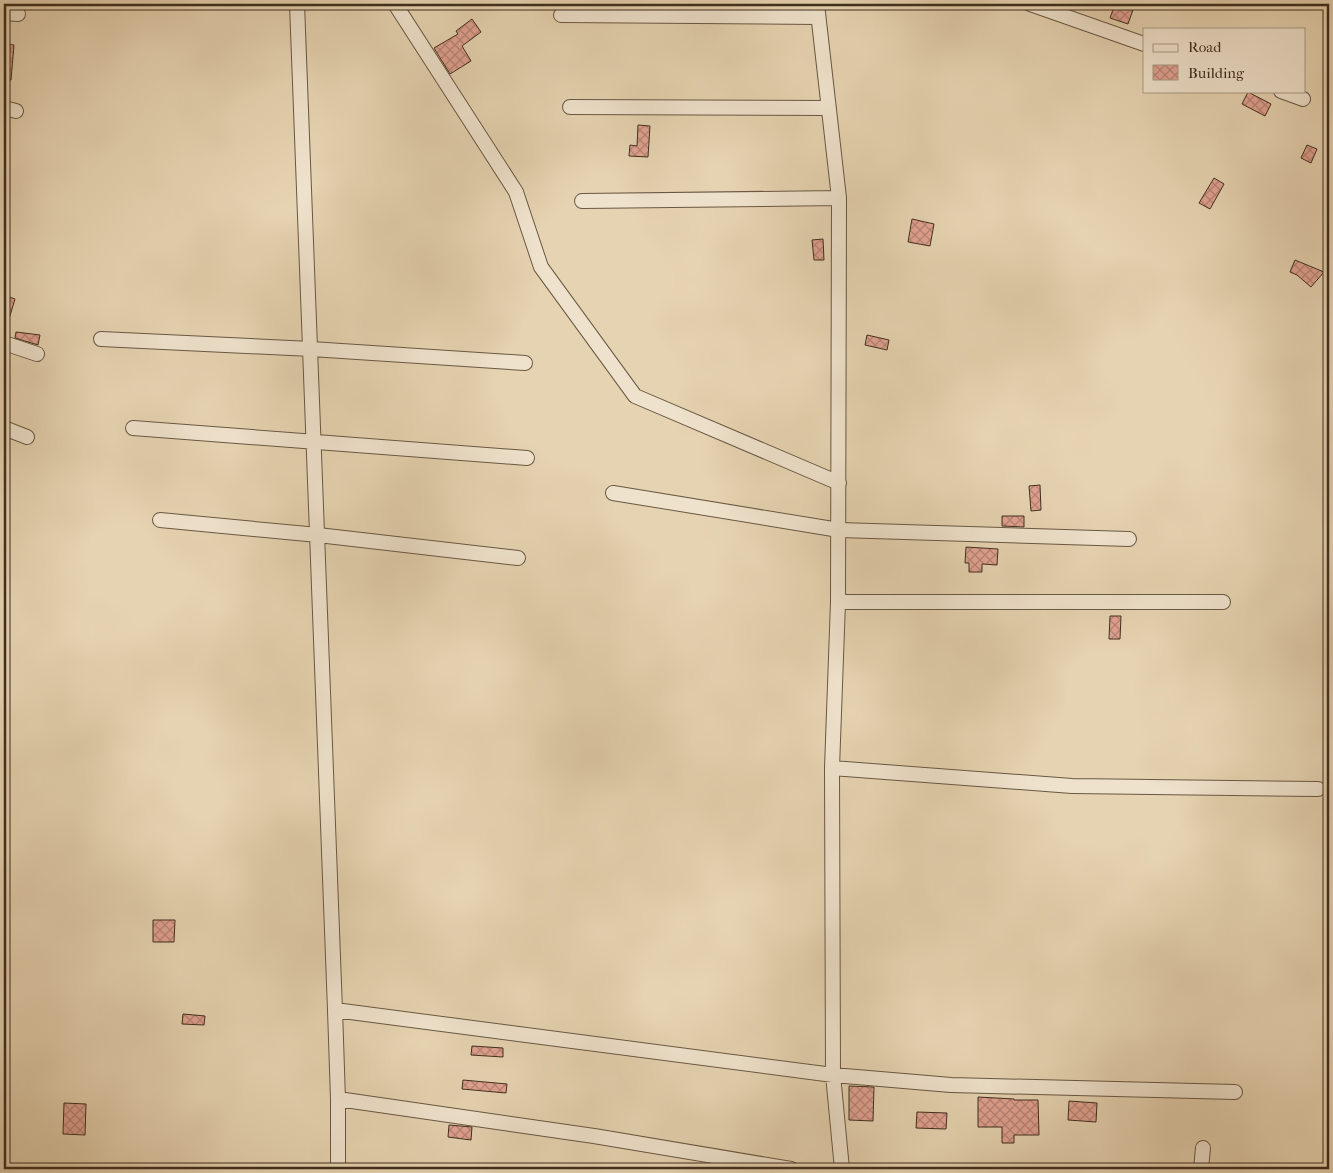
<svg xmlns="http://www.w3.org/2000/svg" width="1333" height="1173" viewBox="0 0 1333 1173" font-family="'IM FELL French Canon',serif">
<defs>
<pattern id="building-cross-hatch" width="8" height="8" patternUnits="userSpaceOnUse" patternTransform="scale(1.25)"><rect width="8" height="8" fill="#e1a291"/><path d="M0 0l8 8M0 8l8-8" fill="none" stroke="#b88476"/></pattern>
</defs>
<rect width="100%" height="100%" fill="#e6d3b1"/>
<filter id="stains"><feTurbulence type="fractalNoise" baseFrequency=".004" numOctaves="4"/><feColorMatrix values="0 0 0 0 .2 0 0 0 0 .09 0 0 0 0 .02 0 0 0 .5 -.17"/></filter>
<radialGradient id="worn" r=".72"><stop offset=".6" stop-color="#630" stop-opacity="0"/><stop offset="1" stop-color="#630" stop-opacity=".3"/></radialGradient>
<path fill="url(#building-cross-hatch)" stroke="#3f2f1e" d="M1115 4H1135L1128 24 1110 18Z
M472 19 481 32 462 46 471 61 450 74 434 48 458 34 456 31Z
M4 44 14 45 11 80H4Z
M1248 92 1271 104 1265 116 1242 104Z
M638 125 650 126 648 157 629 156 630 145 637 146Z
M1307 145 1317 149 1311 163 1301 158Z
M1214 178 1224 184 1210 209 1199 203Z
M912 219 934 224 930 246 908 242Z
M823 239 824 260H814L812 240Z
M1295 260 1324 272 1311 287 1297 275 1290 272Z
M4 295 15 299 6 329 4 328Z
M16 332 40 335 38 345 15 338Z
M867 335 889 340 887 350 865 345Z
M1040 485 1041 510 1031 511 1029 486Z
M1002 516H1024V527L1002 526Z
M966 547 998 549 997 565 982 564V572H969V563H965Z
M1110 616H1121L1120 639H1109Z
M153 920H175L174 942H153Z
M183 1014 205 1016 204 1025 182 1024Z
M472 1046 503 1048V1057L471 1055Z
M463 1080 507 1084 506 1093 462 1089Z
M849 1086 874 1087 873 1121 849 1120Z
M978 1097 1014 1099V1100H1038L1039 1135H1014V1143H1002V1127H978Z
M1069 1101 1097 1103 1096 1122 1068 1120Z
M64 1103 86 1104 85 1135 63 1134Z
M917 1112 947 1113 946 1129 916 1128Z
M449 1125 472 1127 471 1140 448 1137Z"/>
<g fill="none" stroke-linecap="round" stroke-linejoin="round">
<defs>
<path id="street" d="M297 4 335 1010 338 1099V1169
M395 4 516 192 541 267 635 396 839 483
M817 4 839 198 838 602 832 768 833 1075 842 1169
M1030 4 1144 44
M4 13 18 14
M561 15 818 17
M1281 91 1303 99
M570 107 829 108
M4 108 16 111
M582 201 839 198
M101 339 311 349 525 363
M4 343 37 354
M4 428 27 437
M133 428 527 458
M613 493 839 530 1129 539
M160 520 318 535 518 558
M838 602H1223
M832 768 1072 786 1318 789
M335 1010 833 1075 951 1085 1235 1092
M338 1099 594 1136 791 1169
M1201 1169 1203 1148"/>
</defs>
<use href="#street" stroke="#695843" stroke-width="16"/>
<use href="#street" stroke="#efe2cc" stroke-width="14"/>
</g>
<rect width="1333" height="1173" fill="none" stroke="#e6d3b1" stroke-width="20"/>
<rect x="5" y="5" width="1323" height="1163" fill="none" stroke="#3f2f1e" stroke-width="2.5"/>
<rect x="10" y="10" width="1313" height="1153" fill="none" stroke="#3f2f1e"/>
<rect x="1143" y="28" width="162" height="65" fill="#efe2cc" stroke="#a99a86"/>
<rect x="1153" y="44" width="25" height="8" fill="#efe2cc" stroke="#a99a86"/>
<text x="1188" y="52" font-size="15" fill="#3f2f1e">Road</text>
<rect x="1153" y="65" width="25" height="15" fill="url(#building-cross-hatch)" stroke="#a99a86"/>
<text x="1188" y="78" font-size="15" fill="#3f2f1e">Building</text>
<rect width="100%" height="100%" filter="url(#stains)"/>
<rect width="100%" height="100%" fill="url(#worn)"/>
</svg>
